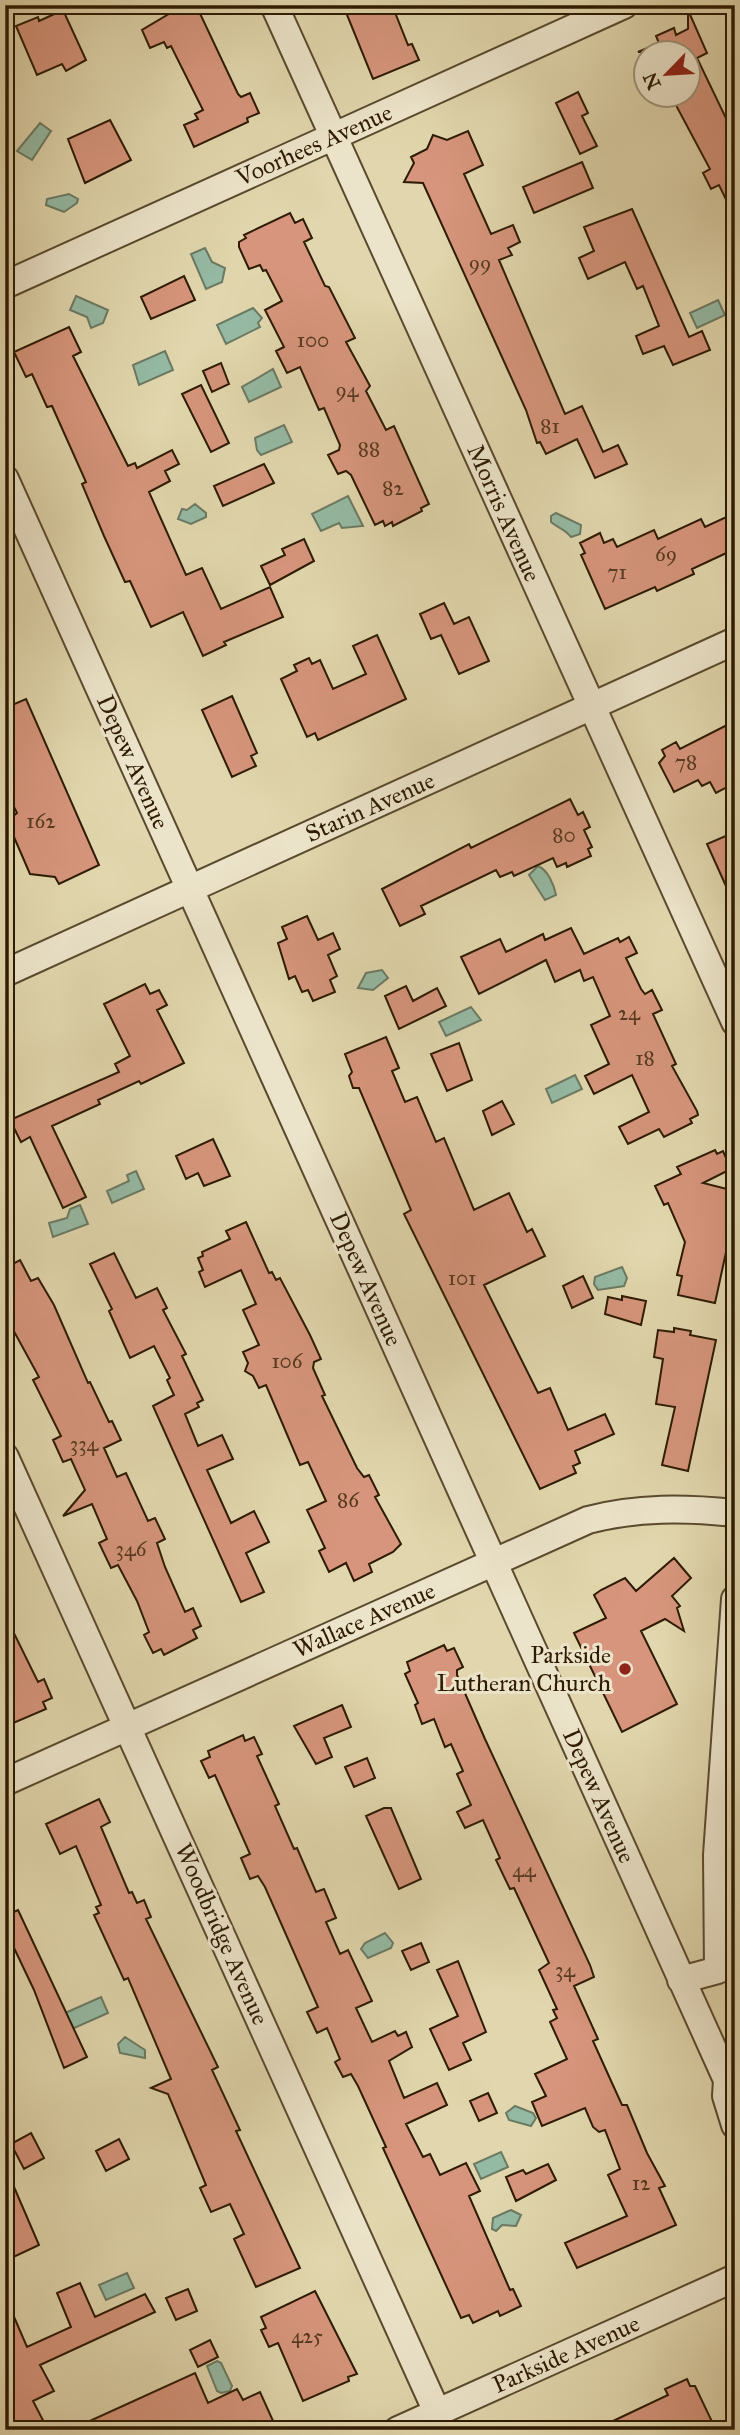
<svg xmlns="http://www.w3.org/2000/svg" width="740" height="2435" viewBox="0 0 740 2435" font-family="'IM FELL Great Primer',serif">
<rect width="100%" height="100%" fill="#e1d6ad"/>
<filter id="stains"><feTurbulence type="fractalNoise" baseFrequency=".00286" numOctaves="4"/><feColorMatrix values="0 0 0 0 .2 0 0 0 0 .09 0 0 0 0 .02 0 0 0 .5 -.17"/></filter>
<radialGradient id="worn" r=".72"><stop offset=".6" stop-color="#630" stop-opacity="0"/><stop offset="1" stop-color="#630" stop-opacity=".3"/></radialGradient>
<path fill="#95baa4" stroke="#6b7a63" stroke-width="2" d="M40 123 51 131 32 160 17 151Z
M69 194 78 199 77 203 64 212 46 205 47 199Z
M205 248 212 262 225 268 222 282 206 289 191 254Z
M76 296 108 310 103 323 91 328 87 317 70 310Z
M718 300 725 315 697 328 690 313Z
M253 308 262 318 258 323 260 327 226 344 217 325Z
M165 351 173 370 139 385 133 365Z
M273 369 281 387 249 402 242 387Z
M284 425 292 442 261 455 257 450 255 438Z
M348 496 363 526 342 528 339 523 321 531 312 514Z
M195 504 206 513V517L191 524 178 519 182 509 187 510Z
M556 513 581 525 580 534 571 537C565 529 558 528 551 522V516Z
M538 866C548 870 554 885 556 895L545 900 529 875Z
M382 970 388 978 373 990 358 988 366 973Z
M471 1007 481 1020 446 1036 439 1022Z
M575 1075 582 1089 552 1103 546 1089Z
M136 1171 144 1189 112 1203 107 1191 129 1181 127 1175Z
M80 1205 88 1224 53 1237 49 1223 67 1218 70 1209Z
M622 1267 627 1278 624 1286 598 1290 594 1284 595 1277Z
M385 1933 393 1943 391 1948 368 1958 361 1949 365 1943Z
M101 1997 108 2013 72 2029 65 2013Z
M125 2037 145 2050V2058L120 2053 118 2044Z
M515 2106 533 2113 536 2118 531 2126 509 2120 506 2113Z
M501 2152 508 2167 481 2179 474 2164Z
M511 2210 521 2215 516 2226 502 2225 496 2231 492 2229 493 2218Z
M127 2273 134 2288 106 2300 99 2285Z
M217 2361 221 2363 232 2386 230 2391 221 2393 217 2391 207 2366Z"/>
<path fill="#d6957c" stroke="#2d1b02" stroke-width="2" d="M184 5H196L238 94 241 97 250 93 259 113 247 118 248 122 194 147 184 125 198 119 195 114 203 110 171 46 167 48 164 42 150 48 142 30Z
M343 5H392L408 45 412 44 419 60 373 79Z
M63 10 86 60 66 71 62 64 37 75 16 26 38 17 39 21Z
M688 10 707 53 697 58 735 137V218L719 185 711 189 703 173 710 169 670 94H688V52H638L659 43 656 36 674 28 676 35 688 29Z
M578 92 588 113 582 116 597 146 580 154 556 103Z
M110 120 131 160 85 183 68 139Z
M468 131 483 165 464 174 491 234 513 225 520 242 508 248 512 255 499 260 565 414 582 406 603 452 618 445 627 464 595 478 577 439 546 454 540 442 537 443 526 410 423 183 404 182 414 163 411 157 427 149 433 135 447 140Z
M582 162 593 188 534 213 523 187Z
M632 209 689 337 702 331 710 350 673 365 664 346 643 354 636 336 659 326 643 286 637 289 625 262 588 279 579 258 594 251 584 227Z
M290 213 295 223 303 219 312 238 304 242 325 286 329 287 355 338 346 342 370 386 366 391 386 430 394 426 429 504 421 508 422 511 393 526 392 522 385 526 383 521 375 525 351 475 346 471 338 474 328 455 339 450 340 445 324 408 319 410 300 367 287 373 276 351 284 347 265 310 282 301 266 270 263 271 260 265 249 269 239 247V242L246 238 244 235Z
M184 276 195 300 151 319 141 297Z
M69 327 81 352 73 356 128 466 135 463 137 468 172 450 179 464 165 471 170 481 149 492 186 575 202 568 221 609 270 587 283 617 224 642 226 645 203 656 183 612 151 627 130 581 125 582 104 536 82 484 86 482 52 406 47 407 32 374 26 377 14 352Z
M221 363 229 384 212 392 203 371Z
M201 385 229 443 211 452 182 394Z
M264 464 274 483 223 506 214 486Z
M735 513V549L692 569 694 574 657 591 655 587 605 609 581 555 585 553 580 543 600 533 604 543 613 539 617 547 654 530 658 539 701 519 705 527Z
M304 539 314 561 270 585 261 566 285 555 282 549Z
M444 603 454 624 469 617 489 661 459 674 441 635 431 639 420 614Z
M377 635 406 699 318 740 315 733 307 737 281 679 297 671 294 665 309 658 312 664 320 660 333 689 366 674 353 646Z
M232 696 257 753 251 756 256 766 232 777 202 710Z
M26 699 99 865 59 884 55 877 30 874 7 821 17 813 5 789V708Z
M735 721V783L716 793 710 782 702 786 698 780 674 792 659 763 665 756 662 750 676 742 680 749Z
M570 799 578 815 583 812 590 827 584 830 592 847 588 849 591 856 567 867 566 863 557 867 553 858 514 876 512 872 500 877 496 870 421 906 425 914 400 926 382 889 469 844 471 848Z
M735 832V906L707 844Z
M307 916 318 940 333 933 340 949 328 955 337 976 330 980 335 992 313 1001 308 990 302 992 295 976 289 979 278 943 287 939 282 927Z
M571 928 584 954 618 938 620 942 629 937 637 953 626 958 641 989 645 994 652 990 662 1010 653 1014 676 1064 672 1066 697 1111 698 1115 690 1119 692 1123 664 1137 659 1129 628 1144 619 1127 649 1112 632 1075 594 1094 585 1076 609 1064 591 1025 610 1016 593 977 584 981 580 970 555 982 546 960 479 994 461 957 500 939 506 952 543 934 545 940Z
M145 984 150 994 159 990 167 1005 157 1010 184 1063 141 1084 139 1081 98 1100 100 1104 52 1126 86 1197 63 1208 30 1137 21 1142 10 1120 119 1072 115 1064 130 1056 104 1004Z
M406 986 413 1001 437 988 446 1006 399 1029 385 996Z
M386 1037 399 1068 392 1071 405 1102 417 1097 436 1142 444 1138 474 1210 509 1193 527 1232 532 1229 545 1256 484 1285 538 1393 550 1388 568 1430 605 1414 614 1434 575 1451 580 1463 573 1466 576 1473 540 1489 404 1214 411 1210 359 1088H353L349 1076 352 1072 345 1054Z
M459 1043 472 1080 447 1091 431 1054Z
M502 1101 514 1124 492 1135 483 1111Z
M213 1139 230 1176 204 1186 198 1173 186 1179 176 1156Z
M715 1150 717 1154 723 1151 731 1169 703 1183 735 1191V1229L731 1244 728 1243 715 1303 678 1295 682 1276 677 1275 685 1242 668 1203 664 1205 655 1186 681 1174 677 1167Z
M246 1222 269 1273 272 1272 276 1280 280 1278 310 1335 321 1359 314 1362 313 1368 325 1395 322 1396 357 1468 364 1477 369 1475 379 1495 375 1497 401 1544 393 1552 369 1564 372 1572 354 1581 346 1563 329 1572 319 1551 325 1548 307 1510 326 1501 308 1462 300 1465 266 1385 259 1388 253 1376 245 1371 248 1363 243 1352 259 1345 243 1310 256 1304 241 1270 205 1287 199 1272 203 1270 198 1258 203 1256 202 1252 230 1239 226 1231Z
M114 1253 136 1298 157 1288 167 1308 163 1310 186 1354 182 1356 203 1400 197 1403 199 1407 185 1414 198 1446 222 1435 233 1459 207 1470 231 1523 254 1511 269 1542 246 1553 264 1592 241 1602 153 1406 174 1395 167 1380 170 1378 154 1346 130 1358 109 1311 112 1309 90 1264Z
M20 1260 31 1281 38 1278 54 1305 88 1383 90 1382 109 1422 112 1421 121 1440 104 1448 117 1477 126 1473 148 1521 155 1518 165 1539 157 1543 165 1567 185 1612 193 1608 201 1626 193 1630 197 1638 164 1655 161 1649 153 1653 144 1635 149 1632 137 1601 118 1565 111 1568 99 1543 107 1539 92 1504 63 1516 85 1490 71 1459 63 1462 53 1440 61 1436 33 1380 39 1377 5 1315V1268Z
M583 1276 593 1298 572 1308 563 1286Z
M622 1296 646 1301 641 1325 605 1314 608 1297 622 1300Z
M674 1328 691 1331 690 1335 716 1340 688 1471 662 1465 675 1407 656 1404 663 1359 654 1357 658 1330 674 1332Z
M674 1558 691 1578 672 1596 680 1606 677 1608 684 1631 665 1619 641 1631 677 1704 622 1732 574 1633 606 1618 594 1595 601 1590 625 1578 636 1591Z
M5 1615 38 1682 44 1679 52 1698 43 1702 46 1709 11 1724 5 1712Z
M444 1645 447 1651 454 1648 463 1667 457 1670V1675L485 1739 590 1965 594 1977 574 1986 598 2039 593 2041 612 2083 622 2105H627L647 2153 665 2186 659 2188 676 2225 577 2268 565 2243 627 2216 608 2175 620 2169 605 2130 599 2132 593 2127 585 2108 542 2126 532 2102 546 2096 535 2074 567 2059 550 2022 557 2018 553 2010 557 2009 539 1970 549 1963 514 1888 510 1889 496 1860 500 1858 483 1820 465 1828 457 1812 471 1805 457 1774 463 1771 451 1744 445 1747 434 1719 422 1724 415 1705 418 1703 405 1674 410 1671 407 1662Z
M342 1705 351 1727 324 1738 332 1757 316 1764 294 1726Z
M243 1735 245 1741 254 1737 262 1754 257 1756 279 1804 275 1806 294 1849 297 1848 316 1892 324 1889 336 1918 326 1922 340 1954 348 1950 372 2001 356 2008 372 2042 395 2031 398 2036 406 2032 412 2047 389 2061 404 2098 437 2083 447 2105 406 2124 423 2157 430 2154 440 2175 466 2163 480 2191 469 2196 510 2290 513 2289 521 2306 500 2316 498 2311 473 2323 469 2315 461 2318 383 2148 386 2147 358 2086 351 2074 343 2077 335 2062 340 2059 327 2028 317 2033 307 2012 318 2007 265 1887 258 1876 250 1879 241 1858 250 1854 215 1775 209 1778 201 1761 210 1757 208 1751Z
M367 1758 375 1778 354 1787 345 1767Z
M99 1799 110 1822 101 1827 129 1893 132 1892 137 1903 144 1900 151 1917 146 1919 218 2067 212 2070 240 2130 236 2131 300 2268 256 2287 234 2239 244 2234 230 2204 211 2212 200 2188 206 2185 168 2094 151 2088 171 2079 128 1978 124 1980 94 1915 99 1913 96 1907 101 1905 76 1846 60 1854 46 1824Z
M384 1808H391L421 1879 399 1889 366 1816Z
M18 1910 87 2057 64 2068 34 1990 5 1929V1916Z
M421 1943 429 1962 411 1970 402 1951Z
M458 1961 486 2032 463 2043 471 2060 449 2070 430 2029 458 2016 437 1970Z
M488 2093 497 2113 479 2121 470 2101Z
M31 2133 44 2158 24 2169 11 2144Z
M119 2139 129 2159 106 2171 96 2151Z
M548 2164 556 2180 516 2201 506 2177 523 2170 526 2174Z
M5 2166 39 2245 5 2261Z
M80 2283 95 2317 145 2294 155 2312 40 2365 54 2391 33 2401 48 2430H5V2296L27 2347 71 2327 57 2293Z
M188 2289 197 2311 176 2320 166 2298Z
M315 2291 357 2374 348 2377 349 2381 303 2401 278 2343 269 2347 261 2330 266 2328 261 2317Z
M210 2340 218 2357 198 2367 190 2350Z
M195 2373 208 2403 237 2389 243 2400 260 2392 274 2423 260 2430H70Z
M687 2379 690 2386H695L716 2430H594L668 2395 665 2389Z"/>
<g fill="none" stroke-linecap="round" stroke-linejoin="round">
<defs>
<path id="minor" d="M274 5 735 1022
M5 285 624 5
M5 479 727 2080 735 2089
M5 973 735 641
M5 1457 437 2412
M5 1782 588 1520C638 1507 684 1508 735 1513
M681 1980 718 1970 717 1855 735 1599
M727 2080 726 2096 735 2125
M398 2430 735 2278"/>
</defs>
<use href="#minor" stroke="#5a4a2d" stroke-width="30"/>
<use href="#minor" stroke="#ece4ca" stroke-width="26"/>
</g>
<circle fill="#8f2418" stroke="#ece4ca" stroke-width="2.5" cx="625" cy="1669" r="7"/>
<g text-anchor="middle" dominant-baseline="central" stroke-width="6" stroke-linejoin="round" paint-order="stroke">
<g font-size="21" fill="#573a20">
<text x="480" y="263">99</text>
<text x="313" y="340">100</text>
<text x="347" y="390">94</text>
<text x="550" y="426">81</text>
<text x="369" y="449">88</text>
<text x="393" y="488">82</text>
<text x="666" y="554">69</text>
<text x="617" y="572">71</text>
<text x="686" y="762">78</text>
<text x="41" y="821">162</text>
<text x="564" y="835">80</text>
<text x="629" y="1013">24</text>
<text x="645" y="1058">18</text>
<text x="462" y="1278">101</text>
<text x="287" y="1361">106</text>
<text x="84" y="1444">334</text>
<text x="348" y="1500">86</text>
<text x="131" y="1549">346</text>
<text x="524" y="1870">44</text>
<text x="565" y="1970">34</text>
<text x="641" y="2183">12</text>
<text x="307" y="2336">425</text>
</g>
<g font-size="24" fill="#2d1b02" stroke="#ece4ca">
<text transform="translate(314 145) rotate(-24)">Voorhees Avenue</text>
<text transform="translate(504 513) rotate(66)">Morris Avenue</text>
<text transform="translate(133 762) rotate(66)">Depew Avenue</text>
<text transform="translate(370 807) rotate(-24)">Starin Avenue</text>
<text transform="translate(366 1279) rotate(66)">Depew Avenue</text>
<text transform="translate(364 1620) rotate(-24)">Wallace Avenue</text>
<text transform="translate(599 1796) rotate(66)">Depew Avenue</text>
<text transform="translate(222 1934) rotate(66)">Woodbridge Avenue</text>
<text transform="translate(566 2354) rotate(-24)">Parkside Avenue</text>
</g>
<g font-size="24" fill="#2d1b02" stroke="#ece4ca" text-anchor="end">
<text x="611" y="1655">Parkside<tspan x="611" dy="28">Lutheran Church</tspan></text>
</g>
</g>
<rect width="740" height="2435" fill="none" stroke="#e1d6ad" stroke-width="28"/>
<rect x="7" y="7" width="726" height="2421" fill="none" stroke="#2d1b02" stroke-width="3.5"/>
<rect x="14" y="14" width="712" height="2407" fill="none" stroke="#2d1b02" stroke-width="2"/>
<g transform="translate(667 74) rotate(245)"><circle r="33" fill="#ece4ca" stroke="#a0947a" stroke-width="2"/>
<path d="M0-5L12 26L0 18L-12 26Z" fill="#8f2418"/>
<text y="-10" font-size="19" font-weight="bold" text-anchor="middle" fill="#2d1b02">N</text>
</g>
<rect width="100%" height="100%" filter="url(#stains)"/>
<rect width="100%" height="100%" fill="url(#worn)"/>
</svg>
